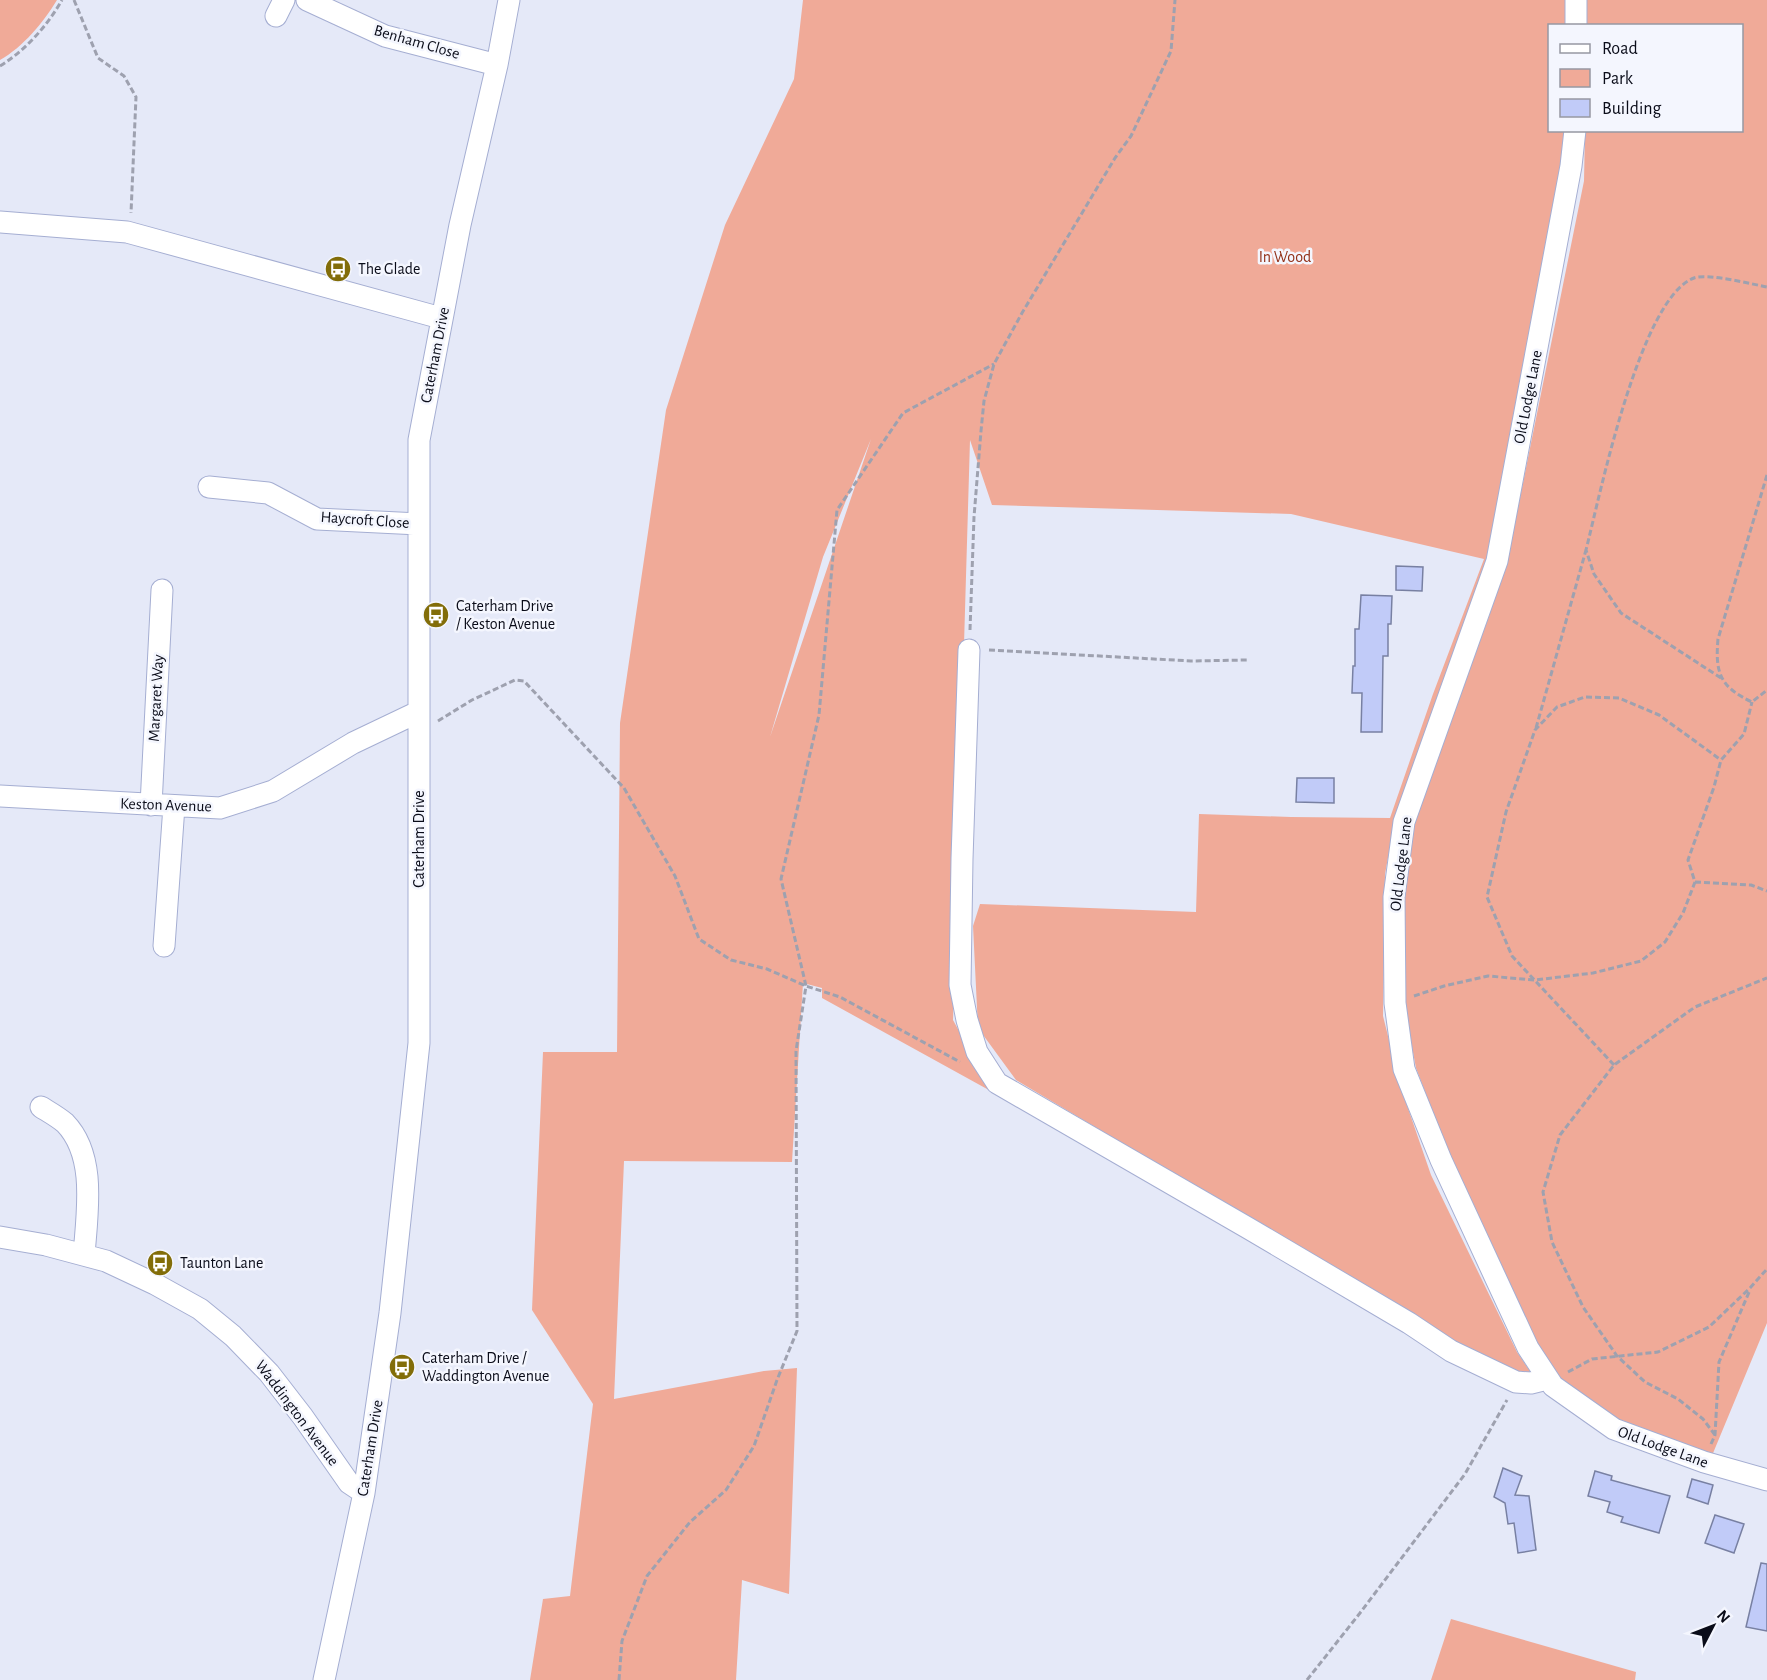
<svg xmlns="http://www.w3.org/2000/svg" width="1767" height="1680" viewBox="0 0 1767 1680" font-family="'Alegreya Sans',sans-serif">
<rect width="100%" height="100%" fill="#e5e9f8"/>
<path fill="#f0aa98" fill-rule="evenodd" d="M0 0H57C43 23 23 47 0 60Z
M803 0H1567V25L1550 26V130L1566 131 1565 146 1492 559 1394 825 1385 874 1383 1016 1401 1088 1431 1175 1517 1352 1532 1374 1517 1375 1458 1343 1016 1080 978 1028 973 926 980 904 1196 912 1199 814 1291 817 1390 818 1433 694 1484 559 1291 514 992 505 970 440 953 1020 971 1053 1007 1100 822 998V988L803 983 792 1162 624 1161 614 1399 764 1371 797 1368 789 1594 742 1580 736 1680H530L543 1599 570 1596 593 1404 532 1310 543 1052H617L620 723 666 410 725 225 794 79ZM871 439 770 737 823 557Z
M1585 0H1767V1323L1711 1458 1621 1423 1565 1383 1557 1374 1533 1341 1475 1222 1416 1068 1405 1010V898L1411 829 1489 616 1508 557 1584 181 1585 131 1742 130V26L1585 25Z
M1451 1619 1636 1672 1635 1680H1431Z"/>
<path fill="#c1cbf8" stroke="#7880a2" stroke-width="1.5" d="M1396 566 1423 567 1422 591 1396 590Z
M1361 595 1392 596 1391 624H1388V656H1383L1382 732H1361L1362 693H1352L1353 666H1355V629H1359Z
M1297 778H1334V803L1296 802Z
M1503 1468 1522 1476 1515 1495 1529 1496 1536 1550 1518 1553 1514 1523 1508 1524 1505 1503 1494 1497Z
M1595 1471 1612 1476 1611 1480 1670 1496 1659 1533 1621 1522 1623 1517 1607 1512 1610 1502 1588 1496Z
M1692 1479 1713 1485 1708 1504 1687 1497Z
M1715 1515 1744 1524 1734 1553 1705 1543Z
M1761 1563 1767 1564V1631L1746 1627Z"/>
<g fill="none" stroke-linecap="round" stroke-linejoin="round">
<defs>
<path id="minor" d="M307 0 385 36 497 65
M1576 0V26
M276 16 284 0
M1575 130 1571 166 1497 561 1404 822 1394 897 1395 1003 1404 1069 1441 1160 1528 1348 1553 1386 1614 1429 1704 1462 1767 1480
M0 222 127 232 441 318
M209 487 268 493 317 519 419 524
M969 650 962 859 960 985 967 1020 977 1052 997 1083 1248 1228 1409 1323 1451 1351 1516 1382 1531 1383 1547 1379
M0 796 220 808 273 791 353 743 418 712
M151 805 162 590
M164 946 174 806
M41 1107C49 1112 58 1117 65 1123 97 1156 87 1213 84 1255
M0 1237 46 1245 106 1261 155 1284 200 1309 233 1336 269 1373 303 1417 349 1483 364 1493
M324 1680 364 1493 390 1313 419 1043V440L460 225 497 65 509 0"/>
</defs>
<use href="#minor" stroke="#a5aed2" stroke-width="23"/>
<path stroke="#9ea1af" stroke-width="3" stroke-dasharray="6 3" stroke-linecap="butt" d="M74 0 98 58 124 76 136 97 131 213
M0 66C26 50 47 26 62 0
M1767 475 1718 639C1715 673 1720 687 1752 702L1767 690
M970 630 974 517 981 431 984 401 994 364 1022 313 1115 158 1131 136 1171 51 1175 0
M989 650 1191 661 1247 660
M1721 678 1621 613 1594 574 1586 550C1600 495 1640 298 1694 278 1708 273 1751 284 1767 287
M438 721 472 700 515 680 524 681 624 788 675 876 699 939 731 960 767 969 806 986 840 997 960 1062
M1536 728 1586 550
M1695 882 1751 885 1767 891
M1414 996 1444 986 1488 976 1535 980 1593 973 1641 961 1665 942 1683 913 1695 882 1688 860 1714 787 1721 760 1744 734 1752 702
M1614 1065 1512 956 1487 897 1506 812 1535 730 1557 707 1585 697 1619 698 1659 715 1721 760
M1568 1372 1592 1359 1658 1352 1709 1327 1750 1288 1767 1269
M1715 1435 1703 1419 1678 1399 1645 1382 1617 1356 1583 1307 1552 1242 1543 1192 1560 1135 1614 1065 1695 1007 1767 978
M1711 1444 1715 1435 1719 1362 1750 1290
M619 1680 622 1641 647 1576 690 1522 726 1490 754 1446 777 1380 797 1331 796 1051 806 986 781 879 819 715 837 510 903 413 994 364
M1307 1680 1360 1613 1465 1474 1507 1400"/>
<use href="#minor" stroke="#fff" stroke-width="21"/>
</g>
<defs>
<symbol id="bus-disc" viewBox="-11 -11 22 22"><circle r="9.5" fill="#826d09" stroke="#f4f6fe"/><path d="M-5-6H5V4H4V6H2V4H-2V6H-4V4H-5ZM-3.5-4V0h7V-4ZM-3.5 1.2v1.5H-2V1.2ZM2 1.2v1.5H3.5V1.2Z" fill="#fff"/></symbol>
</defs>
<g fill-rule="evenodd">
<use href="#bus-disc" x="323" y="254" width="30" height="30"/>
<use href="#bus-disc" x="421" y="600" width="30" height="30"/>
<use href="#bus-disc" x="145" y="1248" width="30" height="30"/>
<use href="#bus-disc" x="387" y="1352" width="30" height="30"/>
</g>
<g text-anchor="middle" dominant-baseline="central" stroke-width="5" stroke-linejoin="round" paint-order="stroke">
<g font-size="16" fill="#0a0c19" stroke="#f4f6fe">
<text transform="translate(417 42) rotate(16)">Benham Close</text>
<text transform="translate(435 355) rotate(-79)">Caterham Drive</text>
<text transform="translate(1528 397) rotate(-79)">Old Lodge Lane</text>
<text transform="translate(365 520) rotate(4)">Haycroft Close</text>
<text transform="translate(156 698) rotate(-87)">Margaret Way</text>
<text transform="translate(166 805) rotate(2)">Keston Avenue</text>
<text transform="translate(419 839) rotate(-90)">Caterham Drive</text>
<text transform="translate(1401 864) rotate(-83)">Old Lodge Lane</text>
<text transform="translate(297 1413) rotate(53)">Waddington Avenue</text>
<text transform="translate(1663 1447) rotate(20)">Old Lodge Lane</text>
<text transform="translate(370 1448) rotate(-81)">Caterham Drive</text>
</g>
<g font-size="16" fill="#923018" stroke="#f4f6fe">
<text x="1285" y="257">In Wood</text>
</g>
<g font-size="16" fill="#0a0c19" stroke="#f4f6fe" text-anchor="start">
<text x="358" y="269">The Glade</text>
<text x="456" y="606">Caterham Drive<tspan x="456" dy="18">/ Keston Avenue</tspan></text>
<text x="180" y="1263">Taunton Lane</text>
<text x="422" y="1358">Caterham Drive /<tspan x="422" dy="18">Waddington Avenue</tspan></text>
</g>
</g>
<rect x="1548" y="24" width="195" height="108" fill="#f4f6fe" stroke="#9698a2" stroke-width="1.5"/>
<rect x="1560" y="44" width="30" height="9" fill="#ffffff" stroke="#9698a2" stroke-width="1.5"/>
<text x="1602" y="54" font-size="18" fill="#0a0c19">Road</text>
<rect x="1560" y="69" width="30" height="18" fill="#f0aa98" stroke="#9698a2" stroke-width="1.5"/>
<text x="1602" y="84" font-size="18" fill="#0a0c19">Park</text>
<rect x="1560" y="99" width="30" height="18" fill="#c1cbf8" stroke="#9698a2" stroke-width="1.5"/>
<text x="1602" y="114" font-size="18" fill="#0a0c19">Building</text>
<g transform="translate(1713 1626) rotate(48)" stroke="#f4f6fe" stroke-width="4.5" paint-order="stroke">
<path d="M0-4.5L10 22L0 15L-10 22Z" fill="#0a0c19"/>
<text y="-9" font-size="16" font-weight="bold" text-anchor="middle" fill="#0a0c19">N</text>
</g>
</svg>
